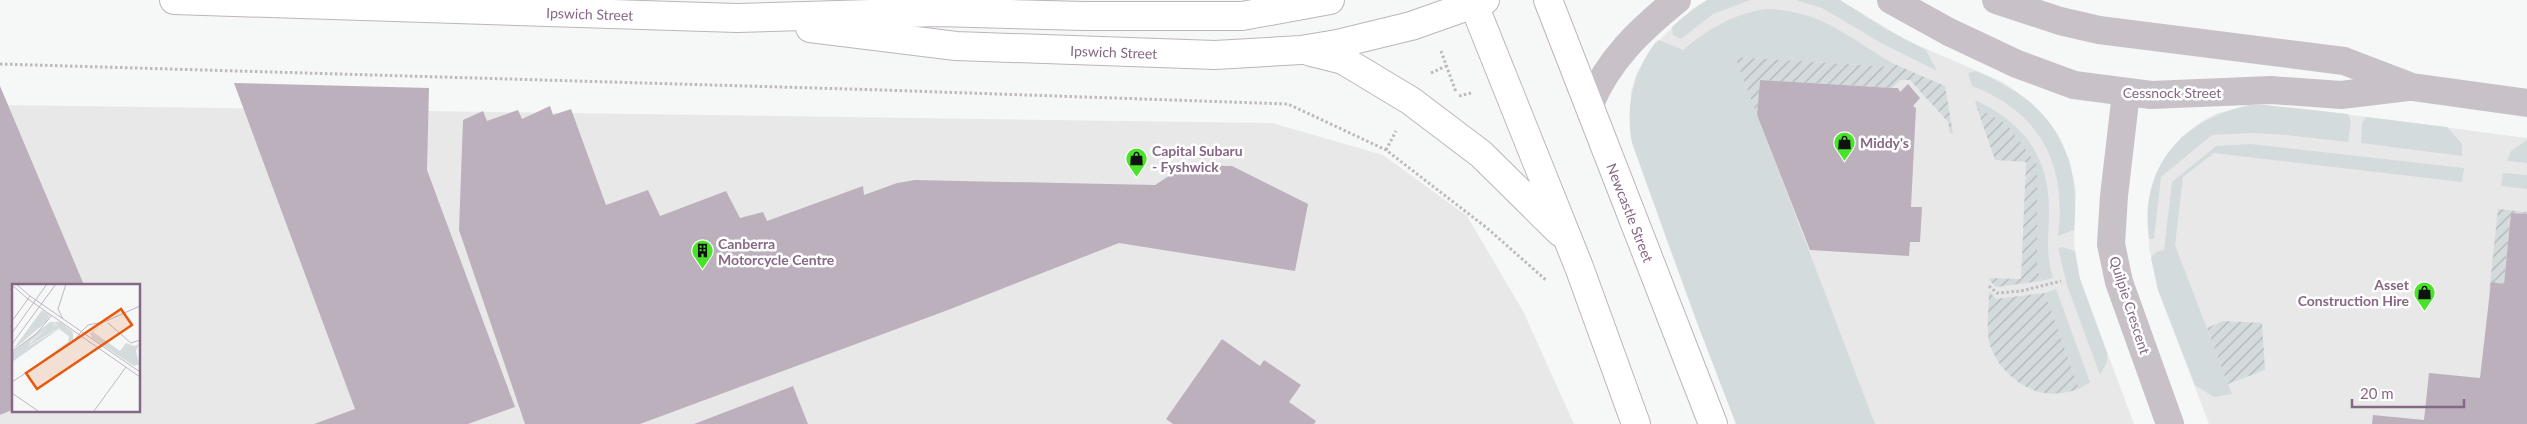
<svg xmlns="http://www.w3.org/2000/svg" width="2527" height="424" viewBox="0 0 2527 424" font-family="Lato,sans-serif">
<defs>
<pattern id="garden-furrows" width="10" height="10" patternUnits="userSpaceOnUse" patternTransform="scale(1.25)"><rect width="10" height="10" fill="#d4dbdd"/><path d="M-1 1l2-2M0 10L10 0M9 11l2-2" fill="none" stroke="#b2b5b9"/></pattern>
</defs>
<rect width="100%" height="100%" fill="#f5f8f7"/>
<path fill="#e8e8e9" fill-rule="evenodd" d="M1707 0H1840L1908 41 2003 82 2032 103 2050 124 2069 159 2076 189 2074 241 2077 271 2134 424H1736L1667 241 1635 150 1630 129 1631 92 1636 75 1650 50 1679 20Z
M0 105 1272 123 1383 155 1467 216 1523 311 1574 424H0ZM14 285H139V410H14Z
M2250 105 2306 109 2527 138V424H2209L2158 290 2149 247V201L2163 163 2181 137 2204 120 2218 113Z"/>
<path fill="#d4dbdd" d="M1707 0H1750L1713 14 1681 39 1673 35 1672 27 1693 9Z
M1796 0H1840L1884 28 1926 50 1937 71 1883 44 1822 8Z
M1765 9C1821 10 1846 36 1892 63V67L1735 57 1875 424H1736L1696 320 1632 143C1625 106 1633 73 1655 43L1659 40 1683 50C1709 28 1732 15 1765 9Z
M1975 71C2050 101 2082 149 2074 230L2058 236C2067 164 2040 112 1972 86L1968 73Z
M1975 100C2023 122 2049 156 2049 210 2049 235 2045 252 2053 278L2041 281 2037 266V165L2007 124 1977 108Z
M2250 105H2265L2348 114 2351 122 2348 142 2286 135 2252 133 2212 135 2161 177 2154 239H2149C2139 167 2182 119 2250 105Z
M2366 117 2447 127 2462 144V156L2361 143 2362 123Z
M2527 140V163L2507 161 2511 151Z
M2251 144 2464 168 2462 182 2214 153 2183 177 2175 245 2232 394 2214 397 2195 385 2158 290 2151 258 2156 252 2164 250 2172 182 2216 146Z
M2503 173 2527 175V189L2501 186Z
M2062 247 2075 251 2080 279 2107 353V362L2100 375 2067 285 2058 248Z
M2056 289 2090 382 2079 389 2045 293Z"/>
<path fill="url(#garden-furrows)" d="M1735 57 1892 67V63L1945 86 1953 133H1950L1948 122 1910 80H1900L1892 88 1760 80 1757 115Z
M1977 108 2007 124 2037 165V266L2041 281 1996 287 1989 280 1990 278 2021 279 2026 162 1995 160Z
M2498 209 2527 212V214L2511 213 2504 283 2523 296 2489 293Z
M1989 291 1996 299 2045 293 2079 389C2069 392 2057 395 2045 393 2019 389 1995 366 1989 341 1986 325 1989 307 1989 291Z
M2223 321 2262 323 2265 370 2228 384 2207 328Z"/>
<path fill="#bdb0bd" d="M1760 80 1892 88H1898L1900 92 1908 84 1920 98 1913 106 1916 108 1911 207H1922L1920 242H1910L1909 256 1810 250 1757 115Z
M234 83 429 88 427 170 515 407 468 424H314L355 409Z
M0 86 84 285H14V409L0 415Z
M550 106 553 115 571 109 606 205 648 190 660 216 726 191 740 218 763 212 767 221 863 186 864 195 897 183 915 180 1155 185 1186 165 1232 166 1308 204 1295 271 1119 243 948 310 640 424H525L459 230 463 120 483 111 487 121 518 110 522 119Z
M2511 213 2527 214V424H2372L2373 415 2424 420 2429 373 2480 378 2491 282 2504 284Z
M1222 339 1260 366 1264 360 1301 385 1289 402 1316 421 1314 424H1173L1166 419Z
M793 386 808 424H694Z"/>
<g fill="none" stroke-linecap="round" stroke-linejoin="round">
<defs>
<g id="major">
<path id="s1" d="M174 0 737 18 938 12 1084 16H1242L1330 0"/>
<path d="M1472 0 1579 267 1636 424"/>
<path id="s2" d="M1548 0 1713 424"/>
<path id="s3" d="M810 28 956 46 1215 55 1301 50 1337 44 1411 26 1485 0"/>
<path d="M1311 52 1343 60 1411 101 1481 154 1560 232"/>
</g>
</defs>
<use href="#major" stroke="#bdb4bc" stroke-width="30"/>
<path stroke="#bfb9bf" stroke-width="3" stroke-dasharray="2.5 2.5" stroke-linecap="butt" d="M1441 51 1456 92
M0 64 882 90 1288 104 1386 150 1487 228 1547 281
M1431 73 1446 66
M1459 96 1471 93
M1386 150 1396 131
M1989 286 1997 293 2021 291 2061 281"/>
<path stroke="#c9c1c8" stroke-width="28" d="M1891 0 1949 32 2017 64 2074 85 2151 95 2271 90 2341 95 2408 87
M1996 0 2060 21 2099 30 2344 61 2412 87 2527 103
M2126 93 2114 196 2111 244 2119 282 2170 424
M1590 104C1608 60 1640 30 1677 0"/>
<use href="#major" stroke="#fff" stroke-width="28"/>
</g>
<defs>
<symbol id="shop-pin" viewBox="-11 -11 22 30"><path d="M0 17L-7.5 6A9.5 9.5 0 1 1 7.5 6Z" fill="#49e429" stroke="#fff"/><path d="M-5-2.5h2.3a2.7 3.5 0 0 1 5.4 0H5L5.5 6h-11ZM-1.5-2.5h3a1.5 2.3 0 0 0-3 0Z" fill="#111"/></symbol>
<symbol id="building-pin" viewBox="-11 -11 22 30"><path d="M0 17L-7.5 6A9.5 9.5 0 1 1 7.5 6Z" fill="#49e429" stroke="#fff"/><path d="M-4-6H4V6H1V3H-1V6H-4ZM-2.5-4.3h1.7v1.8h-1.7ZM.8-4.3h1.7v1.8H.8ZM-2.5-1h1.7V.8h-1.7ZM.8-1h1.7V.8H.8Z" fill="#111"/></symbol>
</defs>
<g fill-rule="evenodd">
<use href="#shop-pin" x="1832" y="130" width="25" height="34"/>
<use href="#shop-pin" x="1124" y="146" width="25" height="34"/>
<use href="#building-pin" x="690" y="238" width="25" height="34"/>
<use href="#shop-pin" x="2412" y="280" width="25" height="34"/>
</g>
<g text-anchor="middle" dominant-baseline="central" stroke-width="5" stroke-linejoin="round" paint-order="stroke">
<g font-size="14" fill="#866785" stroke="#fff">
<text stroke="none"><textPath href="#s1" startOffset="416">Ipswich Street</textPath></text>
<text stroke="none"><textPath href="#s3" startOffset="305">Ipswich Street</textPath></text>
<text x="2172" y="92">Cessnock Street</text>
<text stroke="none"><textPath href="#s2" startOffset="228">Newcastle Street</textPath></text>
<text transform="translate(2130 305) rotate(72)">Quilpie Crescent</text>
</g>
<g font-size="14" font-weight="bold" fill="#866785" stroke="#fff" text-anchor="start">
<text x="1860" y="142">Middy's</text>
<text x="1152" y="150">Capital Subaru<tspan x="1152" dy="16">- Fyshwick</tspan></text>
<text x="718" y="243">Canberra<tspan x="718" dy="16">Motorcycle Centre</tspan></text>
<text x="2409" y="284" text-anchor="end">Asset<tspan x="2409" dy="16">Construction Hire</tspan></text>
</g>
</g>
<g transform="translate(12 284)">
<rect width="128" height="128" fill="#f5f8f7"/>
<path d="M30 26 38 31 34 38 0 67ZM38 38H48L61 48V56L25 80 56 58 57 52 47 45 0 78V69ZM43 39 48 44 17 62 18 58 35 44H41L40 40ZM88 42 81 48 108 67 114 59 122 62 127 60 124 67 127 80 122 82 80 54 78 49Z" fill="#d4dbdd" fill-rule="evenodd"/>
<path d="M40 39 49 43 14 63 35 44H41Z" fill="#d4dbdd"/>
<path fill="none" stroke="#c2b5c2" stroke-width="1" d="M4 0 18 12M0 1 16 15M51 35 46 25 54 0M0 37 16 15M96 39 119 59 128 56M69 48 76 41 92 38 128 22M0 49 35 0M0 60 44 0M0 68 25 49 40 31M128 88 18 12 16 15 128 93M0 98 61 58 69 48M0 109 26 127M82 127 114 83"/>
<path fill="#e8590c" fill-opacity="0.15" stroke="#e8590c" stroke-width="2.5" d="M109 25 120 41 25 105 14 89Z"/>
<rect width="128" height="128" fill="none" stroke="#866785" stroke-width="2.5"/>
</g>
<path d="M2352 399v8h112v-8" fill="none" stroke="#866785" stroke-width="2.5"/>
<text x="2360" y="399" font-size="15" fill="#866785" stroke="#ffffff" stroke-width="4" paint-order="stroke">20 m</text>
</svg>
